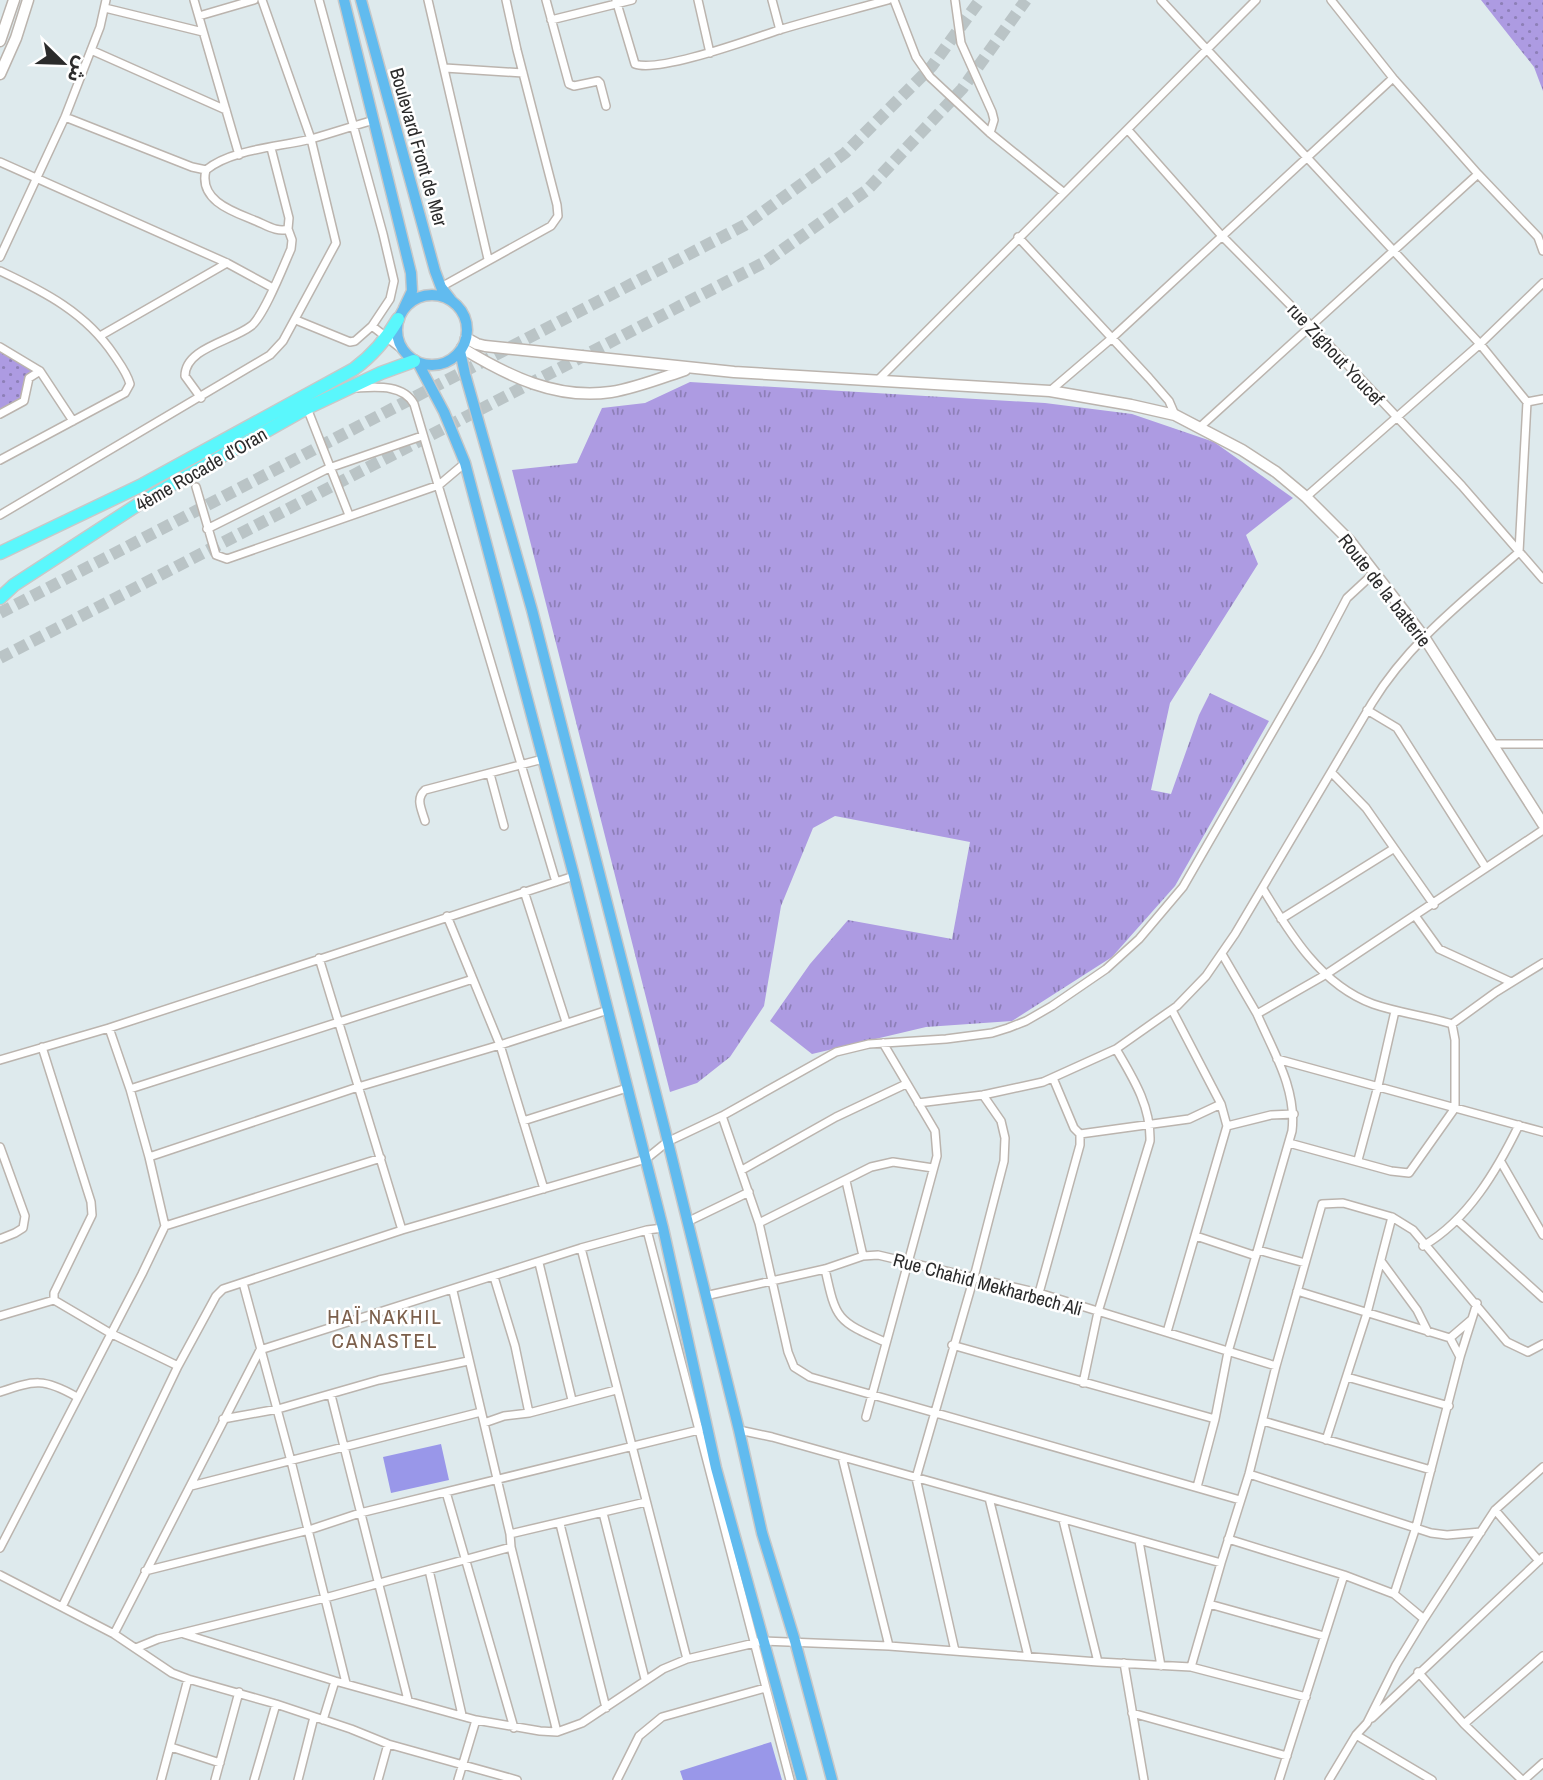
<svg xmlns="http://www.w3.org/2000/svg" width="1543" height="1780" viewBox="0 0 1543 1780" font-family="'Archivo Narrow','Noto Sans Arabic',sans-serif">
<defs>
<pattern id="grass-dots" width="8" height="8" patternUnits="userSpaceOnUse" patternTransform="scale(1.75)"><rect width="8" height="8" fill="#ad9be2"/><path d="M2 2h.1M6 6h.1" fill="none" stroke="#8d7fb7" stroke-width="1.8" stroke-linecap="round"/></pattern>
<pattern id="park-tufts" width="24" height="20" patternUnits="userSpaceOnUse" patternTransform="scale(1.75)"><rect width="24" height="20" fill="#ad9be2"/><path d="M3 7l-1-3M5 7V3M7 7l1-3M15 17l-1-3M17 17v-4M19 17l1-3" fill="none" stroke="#8d7fb7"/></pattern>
</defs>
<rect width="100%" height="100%" fill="#deeaed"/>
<path fill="url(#grass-dots)" d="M1481 0H1543V91L1534 67Z
M0 352 25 366 35 374 31 379 28 396 0 411Z"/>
<path fill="url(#park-tufts)" d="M690 382 1045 403 1132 414 1214 442 1293 498 1246 535 1258 564 1170 703 1151 790 1171 794 1199 715 1210 693 1269 721 1175 886 1112 957 1012 1021 926 1027 812 1054 770 1021 810 964 848 920 952 939 970 842 835 816 813 828 781 906 764 1006 730 1057 697 1083 670 1092 512 470 577 463 602 408 645 403Z"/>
<path fill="#9997e9" d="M441 1444 449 1480 391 1493 383 1457Z
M771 1742 782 1780H683L680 1771Z"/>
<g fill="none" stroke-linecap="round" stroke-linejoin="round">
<path stroke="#bac4c6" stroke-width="12" stroke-dasharray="12 6" stroke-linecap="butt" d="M0 613 745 225 845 153 932 66 980 0
M0 658 765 262 867 190 962 89 1026 0"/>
<defs>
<path id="street" d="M194 0 239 155
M319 0 383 234 394 281 390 299 372 326 404 351
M428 0 488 259
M546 0 569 84 574 86 598 81 600 83 606 106
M616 0 635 64C659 73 751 39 779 30 815 19 852 10 888 0
M698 0 710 53
M772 0 780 30
M894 0 916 57 930 77 990 133 1063 192
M955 0 961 43 992 112 994 120 990 133
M1331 0 1393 78 1478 174 1538 237 1543 251
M105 8 203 32
M199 16 254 0
M551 20 632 0
M91 50 226 110
M445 68 523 73
M65 117 192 167 206 170C231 149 280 147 311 139 332 133 353 126 374 120
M1128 130 1221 235 1310 325 1462 486 1543 579
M0 162 227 263 273 288
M206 170C198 201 234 212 256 221 266 225 278 233 288 229L289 218 271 148
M1018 237 1149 378 1169 401 1175 415
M0 257 65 117 100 27 106 0
M0 271C45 292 86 313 114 355 120 364 127 373 130 384L125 393 0 460
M441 287 551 226 558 216 557 205 517 50 506 0
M296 320 350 342 355 341 372 326
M100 336 227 263
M0 347 40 371 73 421
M879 379 1256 0
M356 388C376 387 403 384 414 404L556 882
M1050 391 1112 338 1393 78
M201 398 185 376C185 348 232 341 251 326 264 316 283 267 291 249L292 240 288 229
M1527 402 1543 399
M307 408 349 515
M0 414 24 401 29 378 40 371
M1200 427 1478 174
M196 487 216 555 227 559 439 485 465 463
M1306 497 1480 344 1543 283
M0 515 270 355 283 341 336 243 311 139 262 0
M207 529 329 468 422 436
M1367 710 1397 728 1486 868
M1492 744H1543
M1332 773 1366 808 1434 905
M490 774 504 826
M425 821C422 810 415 799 425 790L543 759
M1263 889C1290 934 1321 985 1373 1004 1399 1013 1426 1016 1452 1024L1455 1040V1108L1409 1173 1391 1171 1289 1143
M524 891 566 1022
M447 916 500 1045 544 1189
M1416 917 1439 949 1511 982
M1281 919 1393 849
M1222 954 1257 1014
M319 958 402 1230
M1452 1024 1496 992 1543 963
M1277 1059 1543 1132
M0 1060 109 1028 574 876
M130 1089 473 979
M918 1103 983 1095 1043 1082 1116 1049 1177 1006 1206 976 1235 934 1372 703C1409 642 1466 599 1519 552L1527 402 1480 344 1161 0
M722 1116 759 1223 788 1352 794 1367 810 1377 1240 1500
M523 1121 627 1088
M1227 1126 1271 1115 1294 1114
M1080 1134 1189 1119 1221 1104
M0 1147 25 1216 23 1228 15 1233 0 1239
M149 1157 358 1087 500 1045 608 1010
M1358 1160 1378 1086 1395 1011
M1501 1162 1543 1235
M742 1170 836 1117 906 1084
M846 1181 863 1256
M1457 1220 1543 1298
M687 1222 749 1192
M759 1223 871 1167 893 1162 933 1168
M165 1226 381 1158
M647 1230 790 1780
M1196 1236 1256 1256
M1423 1246C1468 1220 1497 1170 1519 1125
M581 1248 687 1659
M1258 1250 1305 1263
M1381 1261 1417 1310 1428 1332
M539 1263 572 1400
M825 1269C836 1320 837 1321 885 1342
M494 1277 515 1346 529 1413
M243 1283 291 1461 346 1683
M453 1291 510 1534 511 1547 557 1732
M1297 1291 1450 1338 1471 1320
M1039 1293 1080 1145V1134L1074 1128 1053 1078
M705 1296 825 1269 863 1256 878 1255 1039 1293 1276 1366
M54 1300 110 1333 178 1366
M0 1316 54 1300V1293L92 1215 91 1202 42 1047
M1167 1332 1227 1126 1221 1104 1172 1010
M1450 1338 1460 1357
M952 1345 1215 1419
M1347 1377 1449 1406
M1083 1383 1098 1312 1150 1141C1151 1106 1133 1078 1116 1049
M0 1392C35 1380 44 1378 77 1397
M331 1395 408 1700
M866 1417 937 1156 935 1131 883 1043
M223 1419 278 1409 379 1380 468 1361
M1263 1421 1431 1470
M484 1423 504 1416 529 1413 616 1390
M739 1430 772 1437 1221 1563
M1326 1440 1367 1313 1392 1217
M842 1457 889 1646
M1249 1474 1431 1533 1447 1535 1481 1532
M191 1486 481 1412
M1197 1487 1215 1419 1228 1352 1292 1131C1297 1089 1273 1051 1257 1014L1325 975 1543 830
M446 1492 514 1728
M989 1498 1028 1656
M1495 1510 1539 1561
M603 1513 645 1679
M1063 1520 1098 1662
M560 1524 606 1708
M510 1534 646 1502
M1228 1539 1344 1575 1394 1594 1424 1619
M1139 1541 1161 1666
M0 1548 142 1274 165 1226 149 1157 130 1089 109 1028
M429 1570 462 1715
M145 1571 309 1530 360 1513 707 1428
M0 1575 114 1634 172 1673 188 1679 276 1704 351 1729 388 1744 517 1780
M1394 1594 1416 1527 1460 1357 1477 1303
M1209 1604 1324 1636
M62 1607 178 1366 216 1296 223 1289 402 1230 646 1159 667 1142 722 1116 836 1052 869 1044 946 1039 992 1033 1008 1028 1026 1021 1052 1006 1106 969 1139 939 1183 887 1318 653 1347 598 1374 573
M114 1634 260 1350 581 1248 647 1230 663 1228
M184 1634 335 1681 476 1720 540 1731 557 1732 582 1723 663 1669 687 1659 763 1641 889 1646 1098 1662 1191 1667 1306 1697
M136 1648 158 1639 325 1598 511 1547
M955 1651 916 1478 974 1277 1004 1161 1005 1138 1001 1121 983 1095
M1124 1663 1144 1780
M1191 1667 1221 1563 1249 1474 1276 1366 1322 1204 1343 1203 1392 1217 1413 1230 1507 1342 1528 1352 1543 1344
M1418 1672 1464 1724 1522 1780
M1132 1713 1287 1756
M1372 1718 1543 1557
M323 1720 335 1681
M1464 1724 1543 1656
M1356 1735 1432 1780
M171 1747 220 1763
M161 1780 188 1679
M215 1780 239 1692
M254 1780 276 1704
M298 1780 314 1717
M378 1780 388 1744
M458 1780 476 1720
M617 1780 639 1736 662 1717 765 1688
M1279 1780 1344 1575
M1329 1780 1356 1735 1367 1723 1396 1665 1424 1619 1495 1510 1543 1467
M1524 1780 1543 1763"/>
<path id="secondary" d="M0 41 14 0
M0 74 16 38 28 0
M466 338 477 344 485 346 734 372 1050 391 1131 405 1175 415 1242 450 1276 472 1306 497 1350 541 1424 637 1543 824
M462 348C508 376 556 400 611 392 636 388 661 378 685 370"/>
<path id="primary" d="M344 0 411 273 412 291 404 308
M361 0 435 271 441 287 451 300
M397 330a35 35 0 1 1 70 0a35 35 0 1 1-70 0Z
M460 351 465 374 532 610 665 1130 739 1430 762 1533 795 1641 832 1780
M418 363 444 412 465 463 574 876 663 1228 716 1468 802 1780"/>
<path id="highway" d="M0 553 140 486 354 369C373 355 386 340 398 319
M0 598 14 585 148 498 307 408 381 373 414 361"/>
</defs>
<use href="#street" stroke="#bbb4ae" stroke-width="10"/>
<use href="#secondary" stroke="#bbb4ae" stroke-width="13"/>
<use href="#primary" stroke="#c8c8c8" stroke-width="13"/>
<use href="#highway" stroke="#c8c8c8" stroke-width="15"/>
<use href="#street" stroke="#fff" stroke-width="7"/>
<use href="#secondary" stroke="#fff" stroke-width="10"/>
<use href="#primary" stroke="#61bbef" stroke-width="10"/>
<use href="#highway" stroke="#5af7fc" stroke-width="12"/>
</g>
<g text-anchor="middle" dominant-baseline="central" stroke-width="5" stroke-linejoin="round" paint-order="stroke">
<g font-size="19" fill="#2b2b2b" stroke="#fff">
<text transform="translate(419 147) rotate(74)">Boulevard Front de Mer</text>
<text transform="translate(1336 354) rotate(47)">rue Zighout Youcef</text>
<text transform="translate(201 469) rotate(-30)">4ème Rocade d'Oran</text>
<text transform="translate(1385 590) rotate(52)">Route de la batterie</text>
<text transform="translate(988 1284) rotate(15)">Rue Chahid Mekharbech Ali</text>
</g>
<g font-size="21" letter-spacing="2" fill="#7c604c" stroke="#fff">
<text x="385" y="1316">HAÏ NAKHIL<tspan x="385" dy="24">CANASTEL</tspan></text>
</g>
</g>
<g transform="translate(63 63) rotate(113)" stroke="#ffffff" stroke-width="5" paint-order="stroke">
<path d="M0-5L12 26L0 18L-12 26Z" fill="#2b2b2b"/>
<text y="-10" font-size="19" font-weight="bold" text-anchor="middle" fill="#2b2b2b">ش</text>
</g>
</svg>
